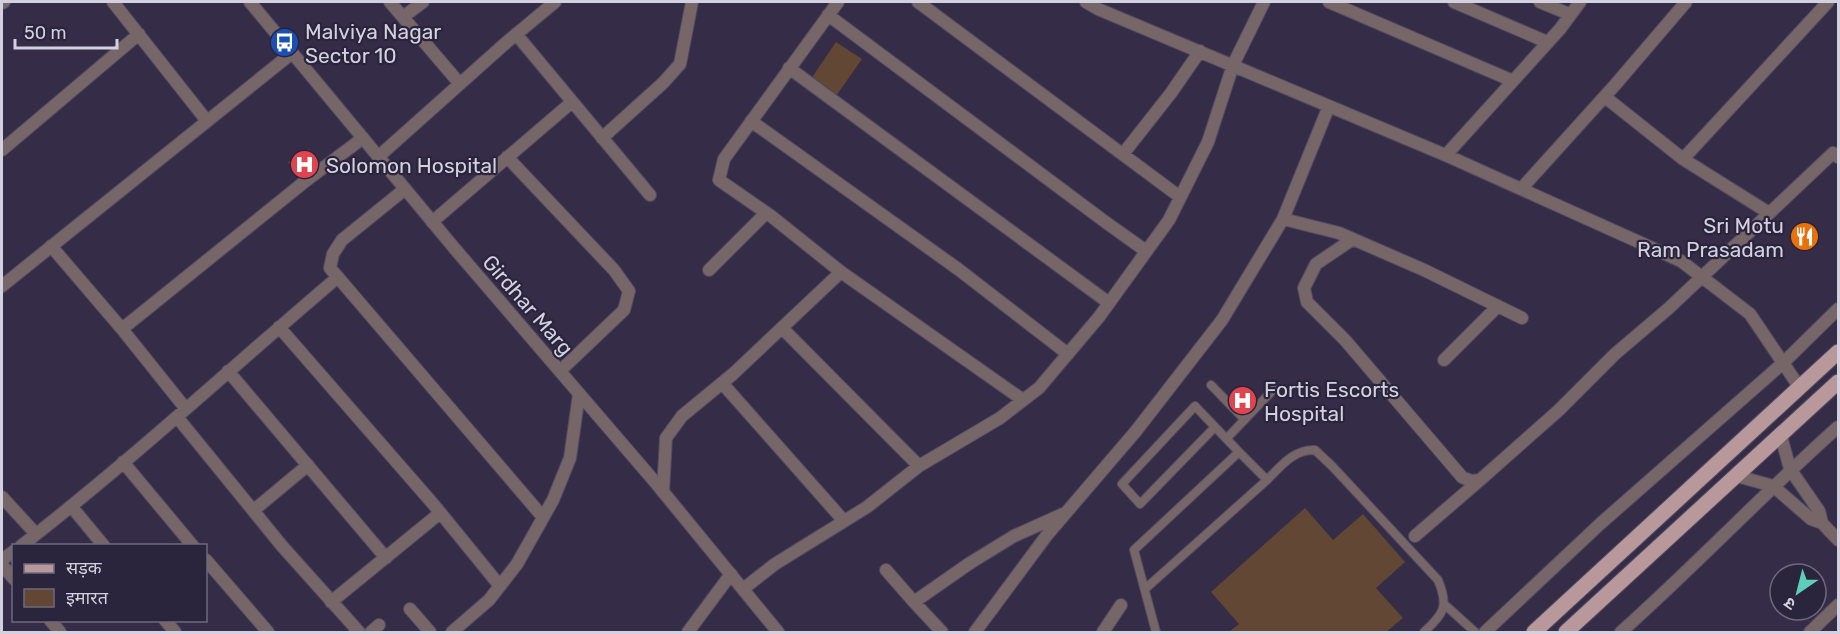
<svg xmlns="http://www.w3.org/2000/svg" width="1840" height="634" viewBox="0 0 1840 634" font-family="Rubik,'Noto Sans Devanagari',sans-serif">
<rect width="100%" height="100%" fill="#352d47"/>
<path fill="#614734" d="M836 42 862 59 836 96 811 79Z
M309 149 320 167 300 180 288 162Z
M1305 508 1333 540 1363 514 1405 562 1376 588 1403 618 1386 632H1229L1239 624 1211 592Z"/>
<g fill="none" stroke-linecap="round" stroke-linejoin="round">
<defs>
<path id="service" d="M1211 385 1244 419
M1215 427 1140 504 1122 484 1195 406 1239 452
M1227 438 1274 389
M1267 480C1281 466 1294 449 1315 450L1332 466 1438 580C1449 606 1444 614 1424 632
M1145 589 1267 480 1239 452 1134 550 1156 632
M1444 604 1475 632"/>
<path id="minor" d="M113 2 207 121
M390 2 460 84
M838 2 724 159 719 180 771 216 841 272 1023 400
M918 2 1180 197
M1086 2 1098 9 1450 157 1681 261 1750 314 1800 388
M1329 2 1513 81
M1454 2 1547 42
M1540 2 1569 14
M2 3 4 2
M828 15 1104 221 1146 251
M403 17 423 2
M516 34 650 195
M789 68 1109 303
M1605 97 1683 159 1769 213
M751 121 958 269 1068 354
M602 138 663 83 680 64 692 2
M2 150 139 34
M1123 154 1171 93 1200 51
M1446 155 1560 29 1580 2
M378 157 508 41 555 2
M507 157 614 270 629 291 624 310 560 371
M1683 159 1828 2
M405 189 342 240 333 254 330 268 542 516
M1521 189 1615 85 1686 2
M1283 219 1339 233 1424 270 1522 318
M432 222 572 102
M1353 239 1316 264 1304 288 1307 302 1345 340 1462 477 1471 481 1480 480 1559 410 1615 354 1669 308 1833 153 1838 157
M51 246 122 329 186 409
M709 270 766 213
M279 327 434 505 500 586
M782 328 919 466
M122 329 303 183 363 138
M1444 360 1498 306
M228 371 386 558
M722 383 844 521
M177 417 282 546 359 632
M123 462 193 546
M663 492 666 438 682 416 733 374 841 272
M2 497 36 534
M71 506 104 546
M254 510 308 465
M1415 536 1480 480
M21 546C131 461 233 366 338 277
M2 560 14 551
M206 560 268 632
M2 565 14 579
M886 570 914 602
M743 589 775 564 867 507 919 466 1000 418 1039 388 1099 317 1169 220 1208 142 1233 65 1264 2
M331 602 440 513
M410 609 430 632
M50 620 60 632
M165 620 175 632
M371 632 379 625
M452 632 489 600 517 564 553 500 570 458 579 394
M688 632 731 574
M942 632 914 602 970 563 1014 536 1063 514
M975 632 1047 535 1136 431 1222 320 1283 219 1329 106
M1103 632 1121 605
M1810 632 1838 605"/>
<path id="tertiary" d="M250 2 455 249 655 482 778 632
M2 286 292 53
M1737 476 1773 486 1811 519 1822 523 1819 511 1790 469 1781 436
M1822 523 1838 540
M1485 632 1600 524 1783 363 1838 309
M1621 632C1695 566 1764 493 1838 427"/>
<path id="primary" d="M1534 632 1838 352
M1566 632 1838 382"/>
</defs>
<use href="#service" stroke="#514a63" stroke-width="10"/>
<use href="#minor" stroke="#514a63" stroke-width="14"/>
<use href="#tertiary" stroke="#514a63" stroke-width="14"/>
<use href="#primary" stroke="#514a63" stroke-width="17"/>
<use href="#service" stroke="#766667" stroke-width="8"/>
<use href="#minor" stroke="#766667" stroke-width="12"/>
<use href="#tertiary" stroke="#766667" stroke-width="12"/>
<use href="#primary" stroke="#b9989b" stroke-width="15"/>
</g>
<defs>
<symbol id="bus-disc" viewBox="-11 -11 22 22"><circle r="9.5" fill="#1a4fb4" stroke="#2b243d"/><path d="M-5-6H5V4H4V6H2V4H-2V6H-4V4H-5ZM-3.5-4V0h7V-4ZM-3.5 1.2v1.5H-2V1.2ZM2 1.2v1.5H3.5V1.2Z" fill="#fff"/></symbol>
<symbol id="hospital-disc" viewBox="-11 -11 22 22"><circle r="9.5" fill="#e0444e" stroke="#2b243d"/><path d="M-5-5h3v3.5h4V-5h3V5h-3V1.5h-4V5h-3Z" fill="#fff"/></symbol>
<symbol id="restaurant-disc" viewBox="-11 -11 22 22"><circle r="9.5" fill="#e8710a" stroke="#2b243d"/><path d="M-5-6h1v4h1v-4h1v4h1v-4h1v5L-1.5 .5V6h-2V.5L-5-1ZM5-6V6H3V1.5H1.5Q1.5-4 5-6Z" fill="#fff"/></symbol>
</defs>
<g fill-rule="evenodd">
<use href="#bus-disc" x="268" y="26" width="33" height="33"/>
<use href="#hospital-disc" x="288" y="148" width="33" height="33"/>
<use href="#restaurant-disc" x="1788" y="220" width="33" height="33"/>
<use href="#hospital-disc" x="1226" y="384" width="33" height="33"/>
</g>
<g text-anchor="middle" dominant-baseline="central" stroke-width="4.5" stroke-linejoin="round" paint-order="stroke">
<g font-size="21" fill="#d3d0e0" stroke="#2b243d" text-anchor="start">
<text x="305" y="31">Malviya Nagar<tspan x="305" dy="24">Sector 10</tspan></text>
<text x="326" y="165">Solomon Hospital</text>
<text x="1784" y="225" text-anchor="end">Sri Motu<tspan x="1784" dy="24">Ram Prasadam</tspan></text>
<text x="1264" y="389">Fortis Escorts<tspan x="1264" dy="24">Hospital</tspan></text>
</g>
<g font-size="21" fill="#d3d0e0" stroke="#2b243d">
<text transform="translate(528 305) rotate(49)">Girdhar Marg</text>
</g>
</g>
<rect width="1840" height="634" fill="none" stroke="#d3d0e0" stroke-width="6"/>
<rect x="12" y="544" width="195" height="78" fill="#2b243d" stroke="#6e697e" stroke-width="1.5"/>
<rect x="24" y="564" width="30" height="9" fill="#b9989b" stroke="#6e697e" stroke-width="1.5"/>
<text x="66" y="574" font-size="18" fill="#d3d0e0">सड़क</text>
<rect x="24" y="589" width="30" height="18" fill="#614734" stroke="#6e697e" stroke-width="1.5"/>
<text x="66" y="604" font-size="18" fill="#d3d0e0">इमारत</text>
<g transform="translate(1798 592) rotate(215)"><circle r="28" fill="#2b243d" stroke="#6e697e" stroke-width="1.5"/>
<path d="M0-4.5L10 22L0 15L-10 22Z" fill="#5dceb9"/>
<text y="-9" font-size="16" font-weight="bold" text-anchor="middle" fill="#d3d0e0">उ</text>
</g>
<path d="M15 39v9h102v-9" fill="none" stroke="#d3d0e0" stroke-width="3"/>
<text x="24" y="39" font-size="18" fill="#d3d0e0" stroke="#2b243d" stroke-width="4.5" paint-order="stroke">50 m</text>
</svg>
